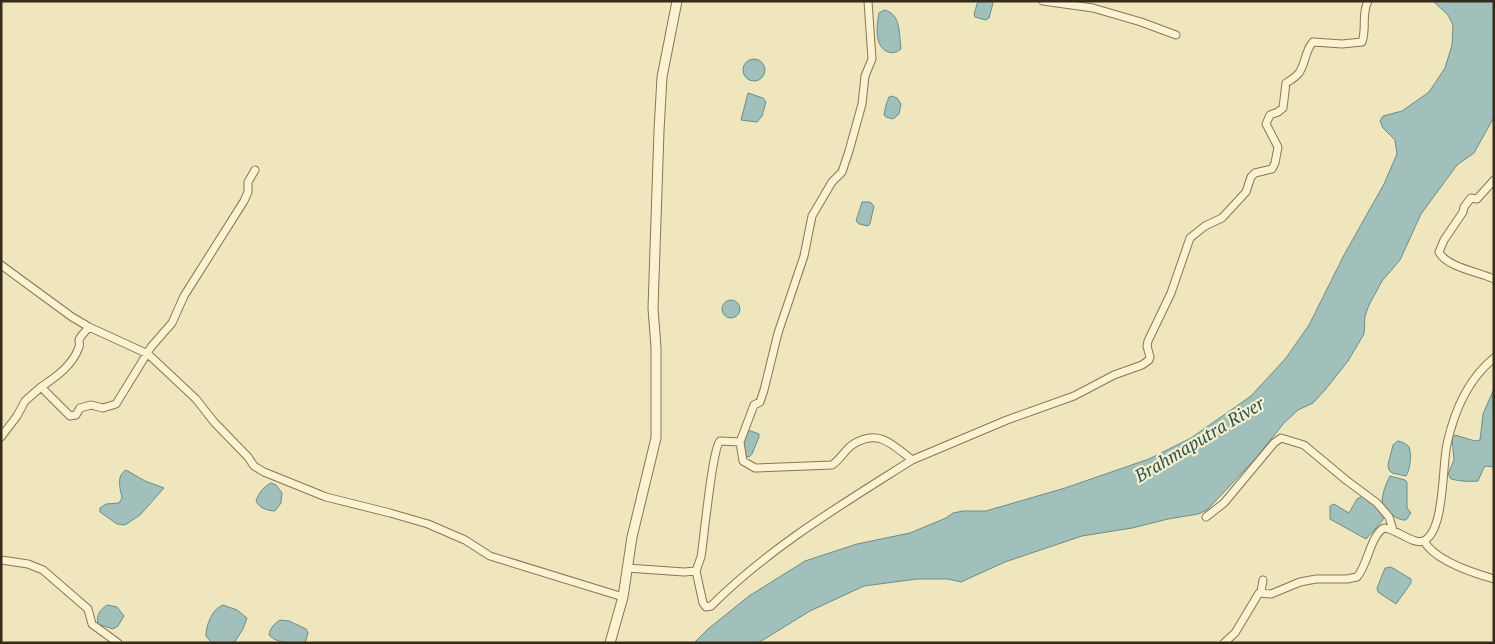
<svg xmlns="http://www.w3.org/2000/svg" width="1495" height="644" viewBox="0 0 1495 644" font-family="'PT Serif',serif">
<rect width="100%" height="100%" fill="#efe6be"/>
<path fill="#a1c0bb" stroke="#698e89" d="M978 1H991L993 3 989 18 986 20 975 17 974 14Z
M1433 1H1494V117L1474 153 1457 165 1421 214 1400 260 1382 281 1369 305 1365 316 1364 334 1348 361 1325 390 1313 403 1298 410 1284 423 1256 458 1207 510 1198 514 1168 519 1132 528 1082 536 1005 562 961 582 948 579H917L864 586 810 611 758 643H694L708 629 749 596 805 561 857 544 910 533 946 518 953 513 963 511H986L1065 488 1149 459 1191 438 1251 396 1286 358 1309 325 1344 255 1384 184 1397 154 1395 140 1383 128 1380 121 1383 116 1402 111 1429 92 1445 68 1452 45 1453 25 1448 15Z
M884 10C901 13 899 34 901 49 896 53 892 54 886 51 874 44 877 25 879 13Z
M743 70a11 11 0 1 1 22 0a11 11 0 1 1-22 0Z
M748 93 763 98 766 102 762 116 757 122 741 120Z
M891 96 897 98 901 104 899 114 893 119 886 117 884 115 886 105 889 97Z
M862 202H870L874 206 870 224 868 226 859 224 856 221Z
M722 309a9 9 0 1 1 18 0a9 9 0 1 1-18 0Z
M1493 391 1494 467 1487 466 1484 467 1478 481C1469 482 1459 481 1451 479L1448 474 1454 460 1452 438 1455 435 1475 441 1480 440 1483 414Z
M748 430 759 434V437L752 454 749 457 744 455 742 444Z
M1398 441C1402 442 1407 444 1409 447 1412 454 1410 470 1406 476L1392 473 1389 470 1388 465 1393 445Z
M126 470 145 481 164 488 140 515 125 525 117 524 100 512V508L106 504 119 503 122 498C120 488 116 476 126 470Z
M1390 476 1405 480 1407 482V508L1411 513 1406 520C1398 521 1386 512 1383 504 1380 498 1387 481 1390 476Z
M271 483 276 485 282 493 281 503 275 511C268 511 259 508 256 501 259 493 263 487 271 483Z
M1362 496C1372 499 1384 509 1383 520L1366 539 1330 519V506L1334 504 1349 513 1357 499Z
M1391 567 1411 579V583L1396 604 1378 592 1377 588 1385 568Z
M107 605 117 607 124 616 118 626 113 629 98 624C96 615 100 610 107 605Z
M223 605 237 610 247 618 243 629 234 643H212L206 636C206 625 212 609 223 605Z
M280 620 289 621 306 629 308 633 305 643C292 643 277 644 269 635 270 628 275 623 280 620Z"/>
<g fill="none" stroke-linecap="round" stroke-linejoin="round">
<defs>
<path id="minor" d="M1043 1 1093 8 1141 22 1176 35
M1494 180 1477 199 1471 198 1464 207 1463 212 1444 240 1439 252C1446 267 1479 272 1494 279
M1 265 72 317 89 327 148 354 196 399 214 422 248 457 254 466 264 472 326 497 390 513 428 524 465 540 490 556 623 597
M41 387C56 377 73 365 79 347 80 345 79 342 79 340 81 335 86 331 89 327
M1 437 17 416 25 401 41 387 70 416 76 415 80 408 91 405 103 408 116 404 151 347 172 323 184 296 244 201 248 192V182L255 170
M740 442 754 405 760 402 764 390 778 333 804 256 812 216 832 182 842 172 849 151 862 104 865 76 872 59 868 1
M1206 517 1224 503 1274 443 1281 438 1304 445 1346 480 1377 503 1389 517 1393 530
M1424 541C1435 561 1473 573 1494 579
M1 560 28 564 43 570 88 609 92 624 118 643
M627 568 684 572 696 571 701 557C704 539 712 449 720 441L740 442 743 461 755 468 832 465C840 460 844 451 852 445 878 428 892 444 912 460L1007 420 1074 396 1114 375 1142 365 1149 360 1150 357 1147 346 1148 341 1171 293 1190 238 1205 226 1222 218 1246 192 1251 177 1255 173 1272 169 1275 163 1278 147 1266 124 1270 115 1278 112 1283 108 1286 83C1291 80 1296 77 1299 73 1306 63 1305 50 1313 42L1342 44 1362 42C1367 27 1361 15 1368 1
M696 571 703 603 706 607 711 606C770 547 841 505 912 460
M1261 592 1263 580
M1224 643 1235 633 1259 593 1271 594 1300 582 1316 579H1347L1357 577C1368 565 1370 536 1384 528 1397 529 1413 545 1423 541 1445 533 1442 465 1447 444 1454 412 1468 379 1494 358"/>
<path id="tertiary" d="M610 643 623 597 632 537 656 438V348L653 308 659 131 662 77 677 1"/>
</defs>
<use href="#minor" stroke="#877656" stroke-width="9"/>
<use href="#tertiary" stroke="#877656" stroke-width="11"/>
<use href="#minor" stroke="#faf2d1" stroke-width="7"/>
<use href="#tertiary" stroke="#faf2d1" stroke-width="9"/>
</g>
<g text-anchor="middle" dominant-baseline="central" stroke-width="4.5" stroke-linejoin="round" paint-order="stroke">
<g font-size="18" font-style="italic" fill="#2a5456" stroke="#f6efcd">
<text transform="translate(1199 439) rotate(-31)">Brahmaputra River</text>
</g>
</g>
<rect width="1495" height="644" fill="none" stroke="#362b1b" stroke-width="5"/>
</svg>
